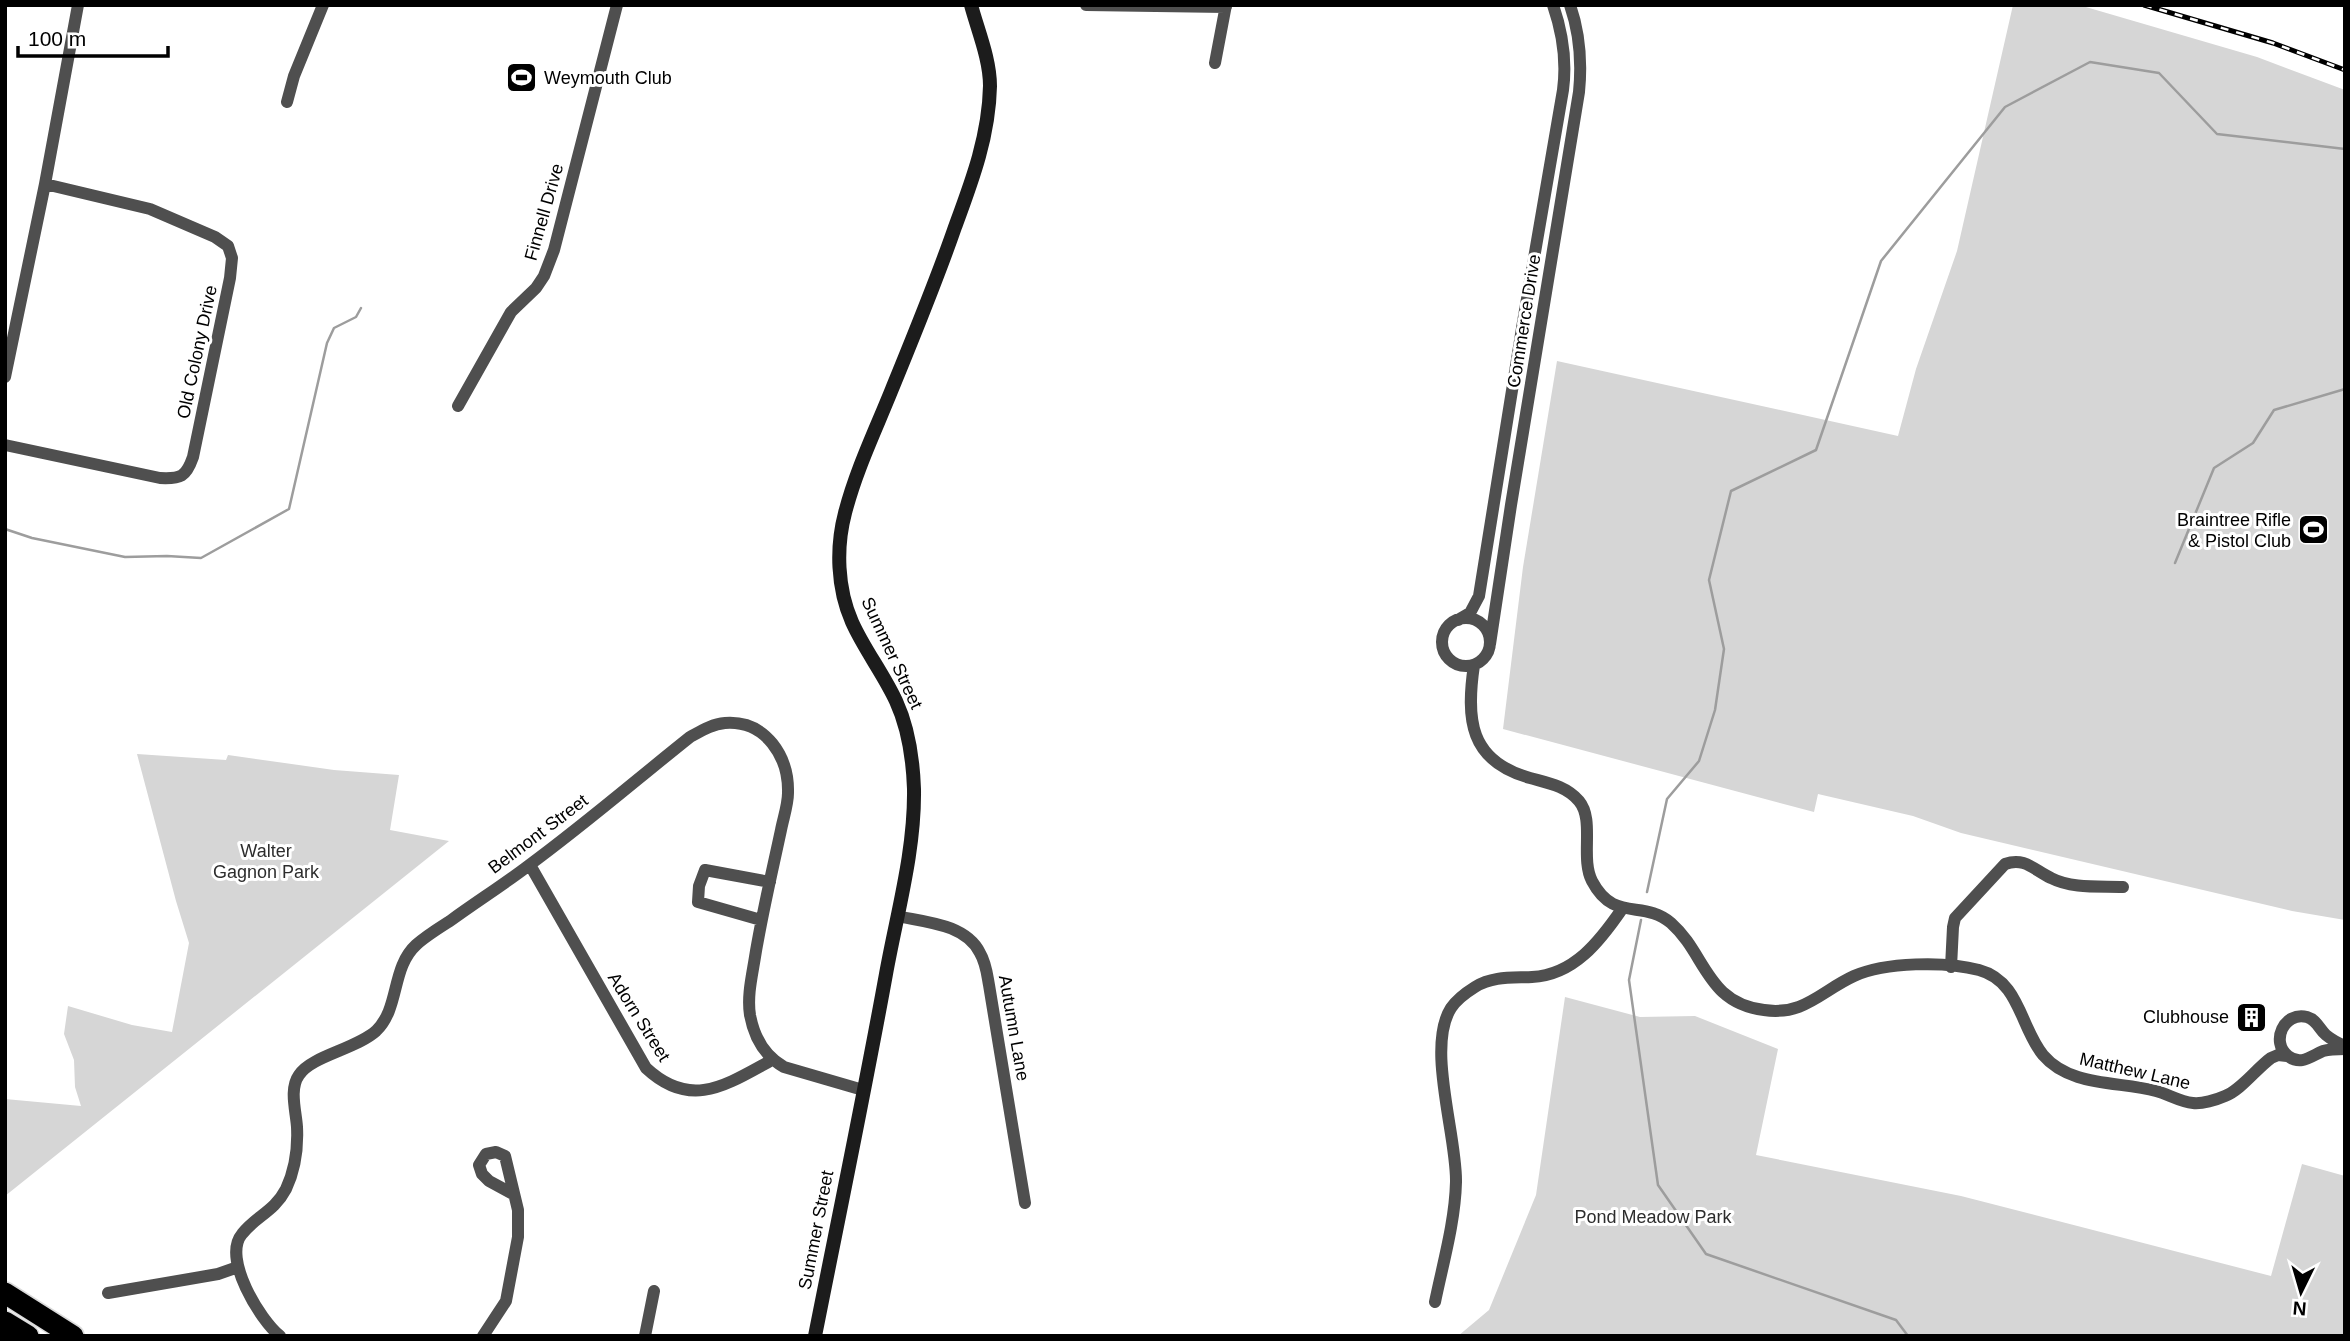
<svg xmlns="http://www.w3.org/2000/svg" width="2350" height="1341" viewBox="0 0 2350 1341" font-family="Arial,sans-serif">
<rect width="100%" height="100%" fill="#fff"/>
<path fill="#d6d6d6" d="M2013 5H2079L2257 57 2345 90V920L2292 911 1961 833 1913 816 1818 794 1814 812 1503 729 1523 567 1557 361 1898 436 1916 369 1957 251Z
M137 754 226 760 228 755 334 770 399 775 390 830 449 841 5 1196V1099L81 1106 75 1087 74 1060 64 1034 68 1006 132 1025 172 1032 189 943 176 901Z
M1565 997 1640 1017 1695 1016 1778 1049 1756 1155 1961 1196 2271 1276 2302 1164 2345 1176V1336H1458L1489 1310 1536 1195Z"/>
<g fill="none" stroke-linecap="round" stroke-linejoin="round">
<path stroke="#9d9d9d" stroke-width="2.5" d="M5 529 32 538 125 557 167 556 201 558 289 509 327 343 334 328 356 317 361 308
M2175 563 2214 468 2253 443 2274 410 2345 389
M1647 892 1667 799 1699 761 1715 710 1724 649 1709 580 1731 491 1816 450 1881 261 2005 107 2090 62 2159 73 2217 134 2345 149
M1641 920 1629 980 1658 1185 1706 1254 1896 1320 1908 1336"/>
<defs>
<path id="highway" d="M5 1293 73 1336
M5 1322 28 1336"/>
</defs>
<use href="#highway" stroke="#dbdbdb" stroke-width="24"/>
<path stroke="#4f4f4f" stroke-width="12" d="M1086 5 1226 7
M1215 63 1226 5
M287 102 294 76 323 5
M5 377 45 184 78 5
M458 406 511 312 536 288 544 276 554 250 617 5
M5 445 160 478C181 479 186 477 193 457L230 278 232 258 228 246 215 237 150 209 45 184
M1442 642a24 24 0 1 1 48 0a24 24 0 1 1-48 0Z
M1458 620 1470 613 1479 596 1523 322 1563 90C1567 60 1563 34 1553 5
M1490 644 1511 505 1579 92C1582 62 1580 34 1570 5
M1474 665C1466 719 1469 761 1530 778 1548 783 1566 786 1579 801 1595 820 1580 858 1592 881 1614 923 1643 899 1671 923 1706 954 1706 1003 1764 1010 1804 1016 1821 991 1854 976 1885 962 1946 961 1979 970 2020 981 2020 1027 2043 1055 2070 1087 2119 1081 2156 1091 2168 1094 2180 1102 2193 1103 2202 1104 2216 1100 2225 1096 2240 1091 2257 1068 2271 1058L2278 1055 2287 1056
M530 865 646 1068C691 1110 726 1085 772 1060
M897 916C925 922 966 924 980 953 986 963 987 974 989 985L1025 1203
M761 920 698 902 699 886 705 870 770 882
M1951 967 1953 927 1955 918 2005 864C2025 857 2034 870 2051 878 2072 889 2100 886 2123 887
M2345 1046C2338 1043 2332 1040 2326 1035 2319 1029 2317 1020 2307 1017 2284 1011 2270 1042 2288 1056 2301 1066 2311 1056 2323 1051 2330 1049 2338 1049 2345 1049
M108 1293 218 1274 238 1267
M1435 1302C1443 1263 1455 1222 1456 1182 1457 1136 1426 1047 1451 1008 1457 999 1467 992 1475 987 1493 976 1512 978 1532 977 1574 975 1600 941 1622 909
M280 1336C260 1320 222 1258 242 1234 256 1216 274 1212 286 1189 295 1170 298 1147 297 1127 296 1111 289 1089 299 1075 311 1056 356 1049 376 1031 400 1008 391 968 416 945 426 936 439 928 450 921 476 902 503 885 528 866 584 825 636 780 690 737 701 731 712 724 725 723 766 720 789 757 788 793 788 805 783 819 781 830 772 872 762 914 755 957 752 976 747 996 750 1015 754 1037 765 1056 784 1067L863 1090
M483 1336 506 1301 518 1237V1210L505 1156 496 1152 486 1154 479 1165 482 1174 489 1181 513 1194
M645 1336 654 1291"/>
<path stroke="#1c1c1c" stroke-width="14" d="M815 1336C839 1215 864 1095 886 974 897 913 915 851 914 789 913 760 908 727 896 701 883 673 864 649 852 622 837 588 836 547 845 513 856 470 876 429 892 389 914 335 936 282 955 227 972 181 989 136 990 86 990 59 978 31 971 5"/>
<use href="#highway" stroke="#000" stroke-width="21"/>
<defs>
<path id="rail" d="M2144 5 2273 43 2345 70"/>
</defs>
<use href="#rail" stroke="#000" stroke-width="5"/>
<use href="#rail" stroke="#fff" stroke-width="2.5" stroke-dasharray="8" stroke-linecap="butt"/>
</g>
<defs>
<symbol id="stadium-square" viewBox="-11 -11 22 22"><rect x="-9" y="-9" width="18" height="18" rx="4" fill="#000" stroke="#fff"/><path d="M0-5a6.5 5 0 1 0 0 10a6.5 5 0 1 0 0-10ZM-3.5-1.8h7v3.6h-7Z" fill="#fff"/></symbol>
<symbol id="building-square" viewBox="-11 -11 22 22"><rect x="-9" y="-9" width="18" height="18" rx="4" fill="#000" stroke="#fff"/><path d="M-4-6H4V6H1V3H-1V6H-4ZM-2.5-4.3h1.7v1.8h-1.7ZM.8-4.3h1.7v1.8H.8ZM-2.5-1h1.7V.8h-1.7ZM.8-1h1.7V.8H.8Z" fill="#fff"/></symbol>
</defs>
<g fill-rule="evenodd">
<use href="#stadium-square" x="504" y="60" width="35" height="35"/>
<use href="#stadium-square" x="2296" y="512" width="35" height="35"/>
<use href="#building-square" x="2234" y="1000" width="35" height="35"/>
</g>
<g text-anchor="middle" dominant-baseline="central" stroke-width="6" stroke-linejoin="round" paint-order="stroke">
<g font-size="18" fill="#000" stroke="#fff" text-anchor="end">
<text x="544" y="78" text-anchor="start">Weymouth Club</text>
<text x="2291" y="520">Braintree Rifle<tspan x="2291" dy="21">&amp; Pistol Club</tspan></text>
<text x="2229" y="1017">Clubhouse</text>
</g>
<g font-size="18" fill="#000" stroke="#fff">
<text transform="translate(544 212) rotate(-74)">Finnell Drive</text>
<text transform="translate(1524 321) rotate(-81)">Commerce Drive</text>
<text transform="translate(197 352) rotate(-78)">Old Colony Drive</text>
<text transform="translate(892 653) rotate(65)">Summer Street</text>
<text transform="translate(538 834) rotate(-37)">Belmont Street</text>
<text transform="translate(639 1017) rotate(58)">Adorn Street</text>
<text transform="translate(1014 1028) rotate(80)">Autumn Lane</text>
<text transform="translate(2135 1071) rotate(13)">Matthew Lane</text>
<text transform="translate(816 1230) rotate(-79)">Summer Street</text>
</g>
<g font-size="18" fill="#2d2d2d" stroke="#fff">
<text x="266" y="851">Walter<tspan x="266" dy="21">Gagnon Park</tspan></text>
<text x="1653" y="1217">Pond Meadow Park</text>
</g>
</g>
<rect width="2350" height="1341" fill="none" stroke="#000000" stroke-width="14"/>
<g transform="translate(2301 1292) rotate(185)" stroke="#ffffff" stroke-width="5" paint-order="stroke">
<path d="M0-5L12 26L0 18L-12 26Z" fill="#000000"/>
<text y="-10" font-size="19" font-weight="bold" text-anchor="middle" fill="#000000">N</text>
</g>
<path d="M18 46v10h150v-10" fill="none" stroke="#000000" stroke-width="3.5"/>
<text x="28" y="46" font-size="21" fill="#000000" stroke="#ffffff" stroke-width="5" paint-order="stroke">100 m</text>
</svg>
